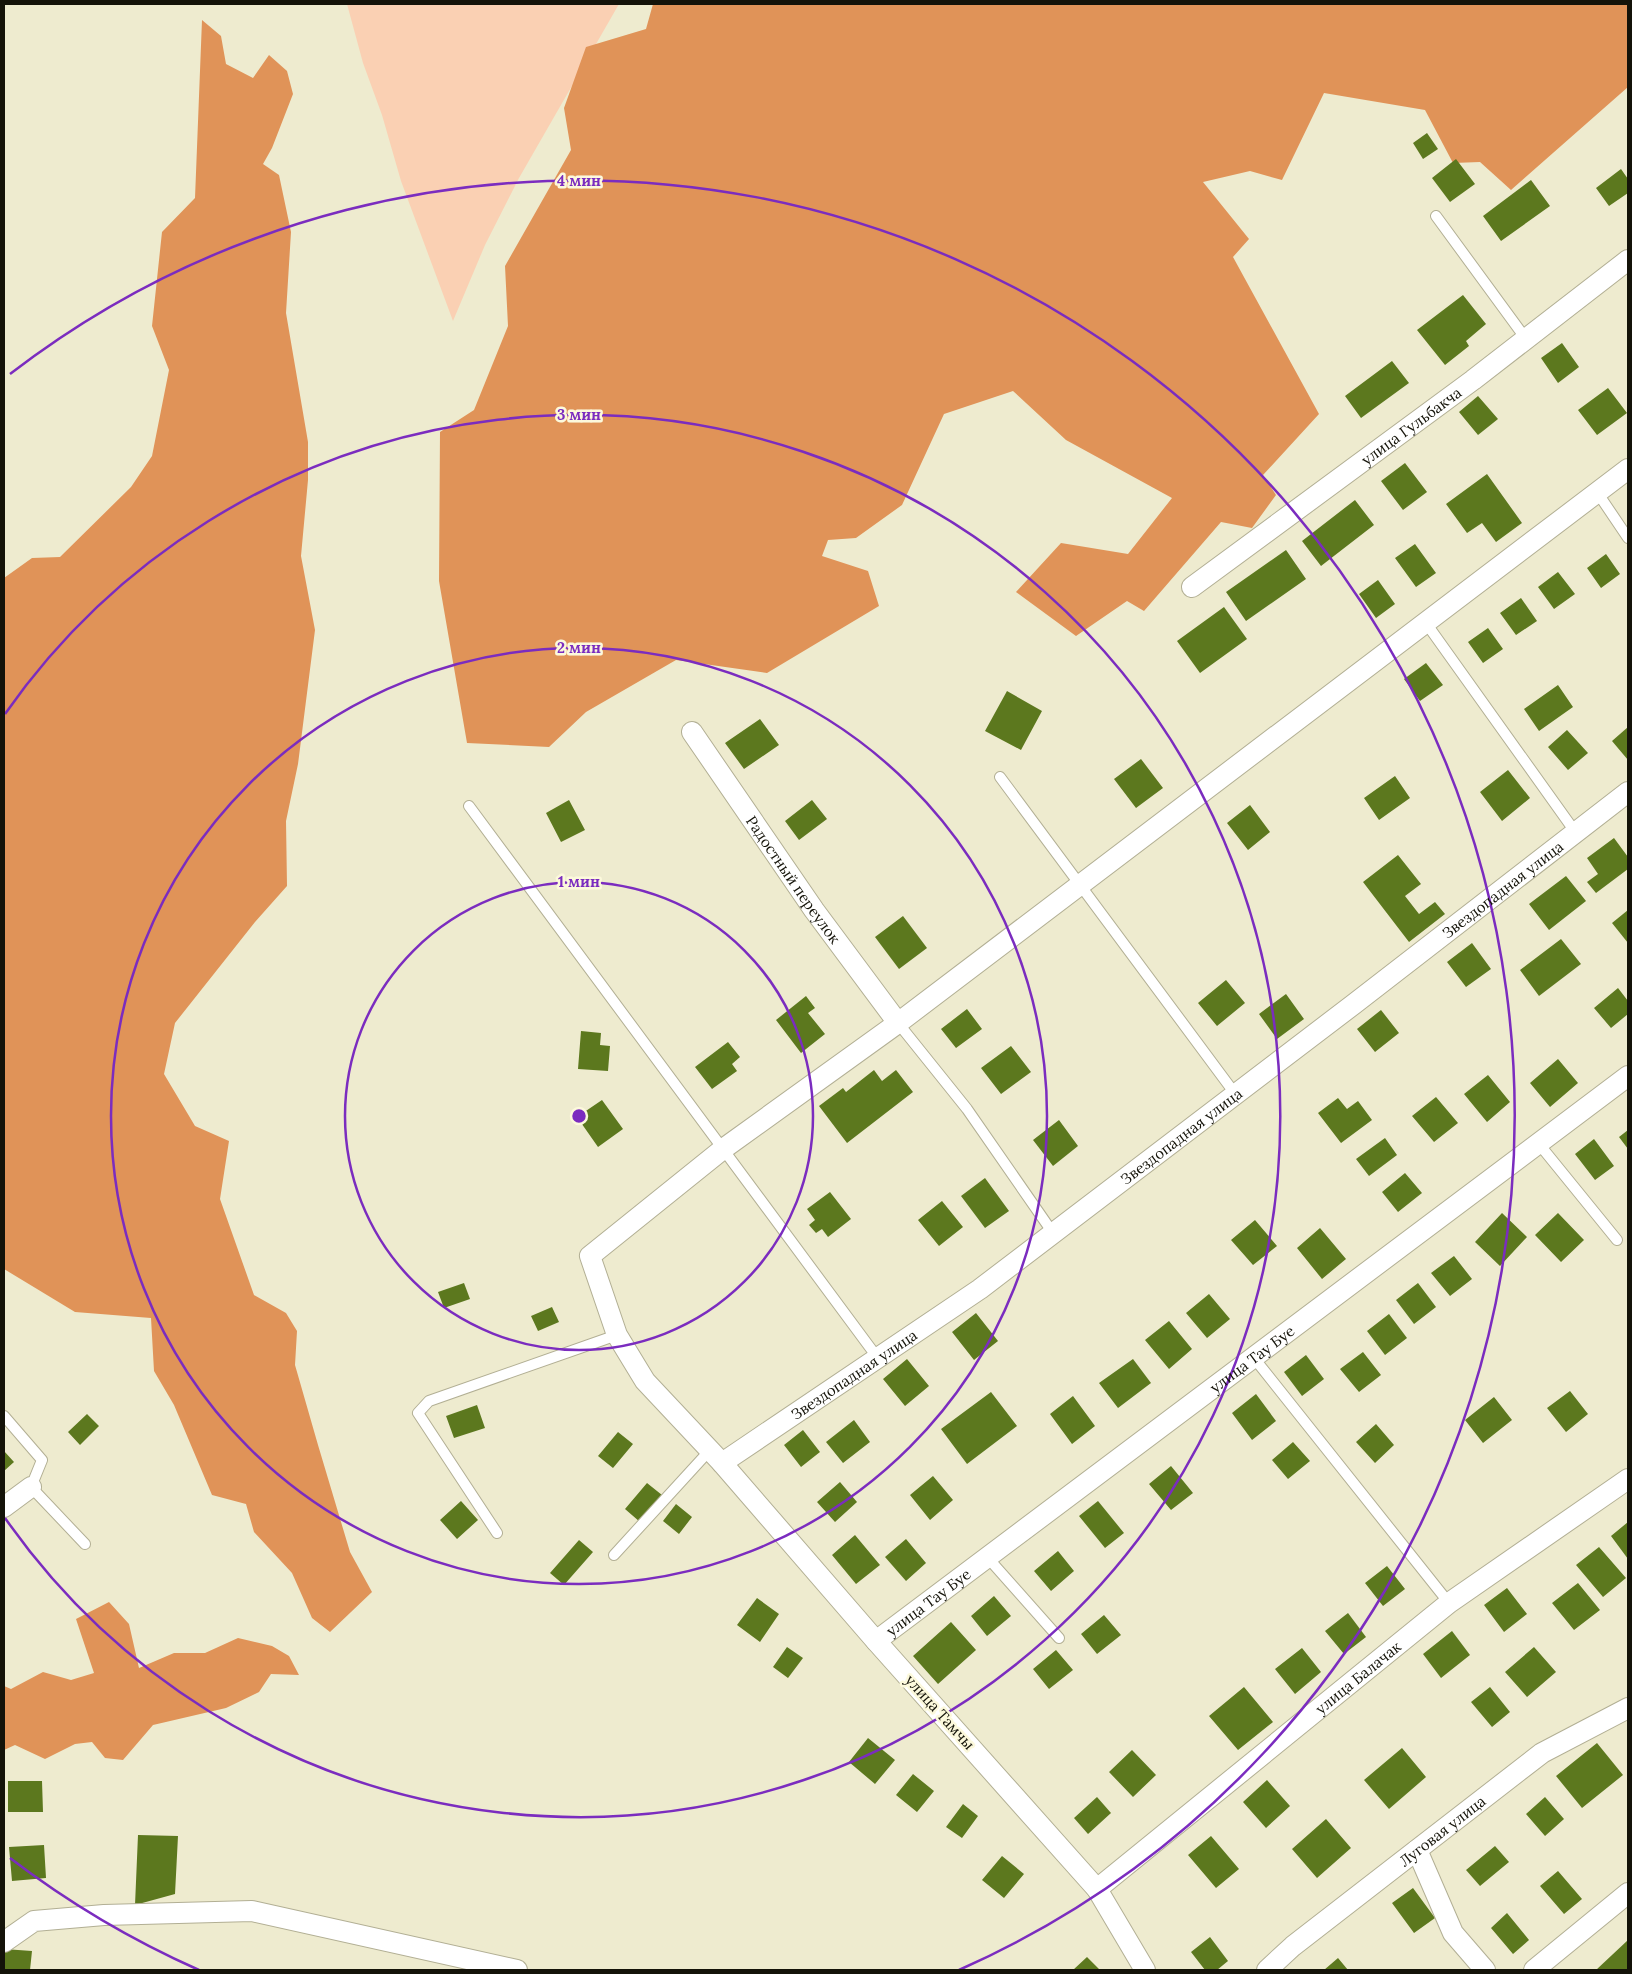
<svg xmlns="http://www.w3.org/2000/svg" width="1632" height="1974" viewBox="0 0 1632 1974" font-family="Lora,serif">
<rect width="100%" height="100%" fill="#eeebcf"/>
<path fill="#fad0b3" d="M347 4H619L519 178 485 245 453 321 401 181 382 115 363 63Z"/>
<path fill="#e09358" d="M653 4H1628V87L1511 190 1480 162 1453 163 1425 110 1324 93 1282 180 1250 171 1203 182 1249 239 1233 257 1319 414 1263 475 1276 495 1252 528 1221 522 1144 611 1127 601 1076 636 1016 592 1061 543 1128 554 1172 498 1066 440 1013 391 944 414 902 505 856 538 828 540 822 556 868 571 879 606 767 673 676 660 586 712 549 747 467 743 439 581 440 432 474 410 508 326 505 266 571 150 564 108 586 47 646 29Z
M202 20 221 36 226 64 253 78 269 55 287 71 293 94 272 148 263 164 279 175 291 232 286 313 308 442V480L301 556 315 630 298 764 286 821 287 886 255 922 175 1023 164 1074 195 1126 229 1141 220 1199 254 1295 286 1313 297 1331 295 1365 318 1445 350 1552 372 1592 330 1632 312 1618 292 1573 254 1532 246 1504 212 1495 174 1405 154 1371 151 1318 75 1312 4 1269V578L32 558 60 557 131 487 152 456 169 370 152 326 162 232 195 198Z
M109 1602 129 1624 139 1668 174 1653H205L238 1638 272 1646 289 1656 299 1675 271 1674 259 1692 226 1708 153 1725 123 1760 105 1758 92 1742 75 1744 45 1759 15 1745 4 1750V1686L11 1689 43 1672 71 1680 94 1673 76 1619Z"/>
<path fill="#5c781e" d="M1427 133 1438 149 1423 159 1413 143Z
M1456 159 1475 184 1450 202 1432 178Z
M1621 169 1628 179V193L1609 206 1596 188Z
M1531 180 1550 206 1501 241 1483 216Z
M1463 295 1486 324 1466 341 1469 346 1445 365 1417 330Z
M1562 343 1579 367 1558 383 1541 358Z
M1392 361 1409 383 1361 418 1345 396Z
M1608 388 1627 413 1597 435 1578 410Z
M1478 396 1498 419 1478 435 1459 412Z
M1405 463 1427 492 1403 510 1381 481Z
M1487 474 1522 523 1496 542 1482 523 1467 533 1446 504Z
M1355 500 1374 525 1321 566 1302 541Z
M1415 544 1436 573 1416 587 1395 558Z
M1286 550 1306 579 1246 621 1226 592Z
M1606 554 1620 574 1601 588 1587 568Z
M1558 572 1575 594 1554 609 1538 587Z
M1378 580 1395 604 1376 618 1359 594Z
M1521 598 1537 621 1516 635 1500 613Z
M1224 607 1247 639 1200 673 1177 641Z
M1488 628 1503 649 1483 663 1468 642Z
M1426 663 1443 685 1420 701 1404 679Z
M1558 685 1573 707 1539 731 1524 709Z
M1007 691 1042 711 1021 750 985 731Z
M760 719 779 745 744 769 725 743Z
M1628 727V760L1612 741Z
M1567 730 1588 753 1568 770 1548 747Z
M1141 759 1163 788 1136 808 1114 779Z
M1508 770 1530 798 1502 821 1480 792Z
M1395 776 1410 798 1379 820 1364 798Z
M569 800 585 830 561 842 546 813Z
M812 800 827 819 799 840 785 821Z
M1250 805 1270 832 1248 850 1227 823Z
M1614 838 1628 857V869L1596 893 1587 882 1598 874 1587 858Z
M1398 855 1421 884 1405 896 1419 914 1435 902 1445 914 1409 942 1363 882Z
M1566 876 1586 901 1549 930 1529 904Z
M1628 910V943L1612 923Z
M903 916 927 948 899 969 875 937Z
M1561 939 1581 964 1539 996 1520 970Z
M1472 943 1491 969 1466 987 1447 962Z
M1226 980 1245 1003 1217 1026 1198 1003Z
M1618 988 1628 1001V1014L1611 1028 1594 1008Z
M1286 994 1304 1019 1277 1039 1259 1014Z
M806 996 815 1008 808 1013 825 1034 801 1053 776 1020Z
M967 1009 982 1029 956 1048 941 1029Z
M1381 1010 1399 1033 1375 1052 1357 1029Z
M581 1031 601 1033 600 1045 610 1046 608 1071 578 1069Z
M728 1042 740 1057 732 1064 737 1071 712 1089 695 1067Z
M1011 1046 1031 1072 1001 1094 981 1068Z
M1558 1059 1578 1083 1550 1107 1530 1083Z
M874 1070 882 1081 896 1070 913 1092 847 1143 819 1106 843 1088 846 1092Z
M1488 1075 1510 1102 1487 1122 1464 1094Z
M1436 1097 1458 1123 1434 1142 1412 1116Z
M1338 1098 1347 1109 1358 1101 1372 1120 1341 1143 1318 1113Z
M602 1100 623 1129 598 1147 577 1117Z
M1059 1120 1078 1146 1053 1166 1033 1140Z
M1628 1130V1149L1619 1137Z
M1385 1138 1397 1155 1369 1176 1356 1159Z
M1594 1139 1614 1166 1595 1180 1575 1154Z
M1405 1173 1422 1193 1398 1212 1382 1192Z
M985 1178 1009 1211 985 1228 961 1196Z
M830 1192 851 1219 828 1237 822 1229 816 1233 809 1225 815 1220 807 1209Z
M942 1201 963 1227 939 1246 918 1220Z
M1502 1213 1527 1237 1500 1266 1475 1242Z
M1558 1213 1584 1240 1561 1262 1535 1235Z
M1255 1220 1277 1246 1253 1265 1231 1240Z
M1320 1228 1346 1259 1322 1279 1297 1248Z
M1454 1256 1472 1279 1450 1296 1431 1273Z
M464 1283 470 1299 444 1308 438 1292Z
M1418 1283 1436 1307 1414 1324 1396 1300Z
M1209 1294 1230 1319 1207 1338 1186 1313Z
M552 1307 559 1322 538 1331 531 1316Z
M976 1313 998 1341 974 1360 952 1332Z
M1389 1314 1407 1338 1385 1355 1367 1331Z
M1169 1321 1192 1349 1169 1369 1145 1340Z
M1363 1352 1381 1375 1359 1392 1340 1369Z
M1306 1355 1324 1379 1302 1396 1284 1372Z
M907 1359 929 1386 905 1406 883 1379Z
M1133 1359 1151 1383 1118 1408 1099 1383Z
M1570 1391 1588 1414 1566 1432 1547 1408Z
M991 1392 1017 1426 967 1464 941 1429Z
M1256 1394 1276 1421 1252 1440 1232 1413Z
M1073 1396 1095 1426 1072 1444 1050 1414Z
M1494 1397 1512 1420 1483 1443 1465 1420Z
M477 1405 485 1428 454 1438 446 1416Z
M87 1414 99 1426 80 1445 68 1432Z
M854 1420 870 1442 843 1463 826 1442Z
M1376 1424 1394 1445 1375 1463 1356 1442Z
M803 1430 820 1452 801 1467 784 1445Z
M618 1432 633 1444 613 1468 598 1456Z
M1293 1442 1310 1461 1288 1479 1272 1460Z
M4 1451 14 1462 4 1471Z
M1171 1466 1193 1493 1171 1510 1149 1484Z
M933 1476 953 1500 930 1520 910 1495Z
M840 1482 857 1502 835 1522 817 1502Z
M647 1483 662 1495 640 1522 625 1509Z
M461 1501 478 1520 457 1539 440 1520Z
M1098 1501 1124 1533 1105 1548 1079 1516Z
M676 1504 692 1517 679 1534 663 1521Z
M1628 1522V1559L1611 1536Z
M855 1535 880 1565 856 1584 832 1555Z
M906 1539 926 1563 906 1581 885 1557Z
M579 1540 593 1552 564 1585 550 1573Z
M1599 1547 1626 1578 1603 1597 1576 1565Z
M1058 1551 1074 1571 1051 1591 1034 1571Z
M1387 1566 1405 1589 1383 1606 1365 1583Z
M1578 1583 1600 1610 1574 1630 1552 1603Z
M1507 1588 1527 1614 1504 1632 1484 1605Z
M994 1596 1011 1616 987 1636 971 1616Z
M757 1598 779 1614 760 1642 737 1625Z
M1348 1613 1366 1637 1344 1654 1325 1631Z
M1104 1615 1121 1635 1097 1654 1081 1634Z
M951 1622 976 1650 938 1684 913 1656Z
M1452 1631 1470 1655 1441 1678 1423 1654Z
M787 1647 803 1658 788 1678 773 1667Z
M1534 1647 1556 1672 1527 1697 1505 1672Z
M1302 1648 1321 1672 1295 1694 1275 1669Z
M1056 1650 1073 1670 1049 1689 1033 1669Z
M1244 1687 1273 1722 1238 1750 1209 1716Z
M1490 1687 1510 1712 1492 1727 1471 1702Z
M868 1738 895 1760 875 1784 849 1762Z
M1597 1743 1623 1775 1582 1808 1556 1776Z
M1402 1748 1426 1777 1389 1809 1364 1780Z
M1132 1750 1156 1775 1133 1797 1109 1772Z
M913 1774 934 1791 917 1812 896 1795Z
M1267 1780 1290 1806 1266 1828 1243 1802Z
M8 1781H42L43 1812H8Z
M1097 1797 1111 1813 1088 1834 1074 1818Z
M1545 1797 1564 1819 1545 1836 1526 1814Z
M963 1804 978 1816 962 1838 946 1827Z
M1326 1819 1351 1848 1317 1878 1292 1849Z
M138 1835 178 1836 175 1894 135 1905Z
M1211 1836 1239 1869 1216 1888 1188 1855Z
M44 1845 46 1878 12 1881 9 1847Z
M1495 1846 1509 1862 1480 1886 1466 1870Z
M1002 1856 1024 1874 1004 1898 982 1880Z
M1558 1871 1582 1899 1564 1914 1540 1886Z
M1413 1888 1435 1918 1414 1933 1392 1903Z
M1507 1913 1529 1940 1513 1954 1491 1928Z
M1210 1937 1228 1961 1217 1970H1205L1191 1952Z
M1628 1940V1970H1596Z
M4 1949 32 1951 30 1970H4Z
M1087 1957 1100 1970H1073Z
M1338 1958 1348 1970H1324Z"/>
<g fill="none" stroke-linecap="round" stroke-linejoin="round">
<defs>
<path id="lane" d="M1436 216 1526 339
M1597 492 1628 538
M1426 623 1576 833
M1000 777 1236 1095
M469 806 877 1357
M898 1023 967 1109 1053 1233
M1539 1144 1617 1240
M1254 1358 1449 1603
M4 1416 42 1460 31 1487 85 1544
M497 1533 418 1413 429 1401 617 1335
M614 1555 710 1450
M988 1558 1059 1638"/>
<g id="street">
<path id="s1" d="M1192 587 1473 380 1628 260"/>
<path id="s2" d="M692 732 814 910 898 1023"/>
<path id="s3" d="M722 1463 980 1289 1354 1004 1628 792"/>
<path d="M4 1507 31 1487"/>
<path id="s4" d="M876 1641 1628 1076"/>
<path d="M1417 1850 1453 1933 1485 1970"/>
<path id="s5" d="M1097 1889 1449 1603 1628 1479"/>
<path d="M4 1942 34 1921 104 1915 252 1911 517 1970"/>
<path d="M1145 1970 1097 1889 876 1641 722 1463 645 1381 617 1335 590 1256 723 1149 898 1023 1628 469"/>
<path id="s6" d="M1267 1970 1293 1946 1542 1753 1628 1708"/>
<path d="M1534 1970 1628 1893"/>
</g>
</defs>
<use href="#lane" stroke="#b2af94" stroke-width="12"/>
<use href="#street" stroke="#b2af94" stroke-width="22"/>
<use href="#lane" stroke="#fff" stroke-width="10"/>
<use href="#street" stroke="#fff" stroke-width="20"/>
</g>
<g fill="none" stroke="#7b2cbf" stroke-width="2.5">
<circle cx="579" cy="1116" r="234"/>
<circle cx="579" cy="1116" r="468"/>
<path d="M5 714A701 701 0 1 1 5 1518"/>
<path d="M199 1970A935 935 0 0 1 10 1858M10 374A935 935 0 1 1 959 1970"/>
</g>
<g text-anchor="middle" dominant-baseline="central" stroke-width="5" stroke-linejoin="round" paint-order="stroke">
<g font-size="15" fill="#141309" stroke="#fcf9dc">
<text stroke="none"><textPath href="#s1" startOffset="272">улица Гульбакча</textPath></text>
<text stroke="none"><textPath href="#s2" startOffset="179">Радостный переулок</textPath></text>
<text stroke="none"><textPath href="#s3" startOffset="969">Звездопадная улица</textPath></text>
<text stroke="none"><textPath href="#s3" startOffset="564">Звездопадная улица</textPath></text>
<text stroke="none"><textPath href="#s4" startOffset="470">улица Тау Буе</textPath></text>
<text stroke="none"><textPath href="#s3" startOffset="159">Звездопадная улица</textPath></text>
<text stroke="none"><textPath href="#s4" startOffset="65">улица Тау Буе</textPath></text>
<text stroke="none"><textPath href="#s5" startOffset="336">улица Балачак</textPath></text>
<text transform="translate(940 1712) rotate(48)">улица Тамчы</text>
<text stroke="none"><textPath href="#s6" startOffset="224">Луговая улица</textPath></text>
</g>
</g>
<circle cx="579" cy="1116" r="8" fill="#7b2cbf" stroke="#fcf9dc" stroke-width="2.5"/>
<g font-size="15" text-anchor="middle" font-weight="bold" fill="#7b2cbf" stroke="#fcf9dc" stroke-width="5" stroke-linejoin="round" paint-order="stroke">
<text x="579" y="186">4 мин</text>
<text x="579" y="420">3 мин</text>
<text x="579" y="653">2 мин</text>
<text x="579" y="887">1 мин</text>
</g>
<rect width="1632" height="1974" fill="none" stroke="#141309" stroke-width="10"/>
</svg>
